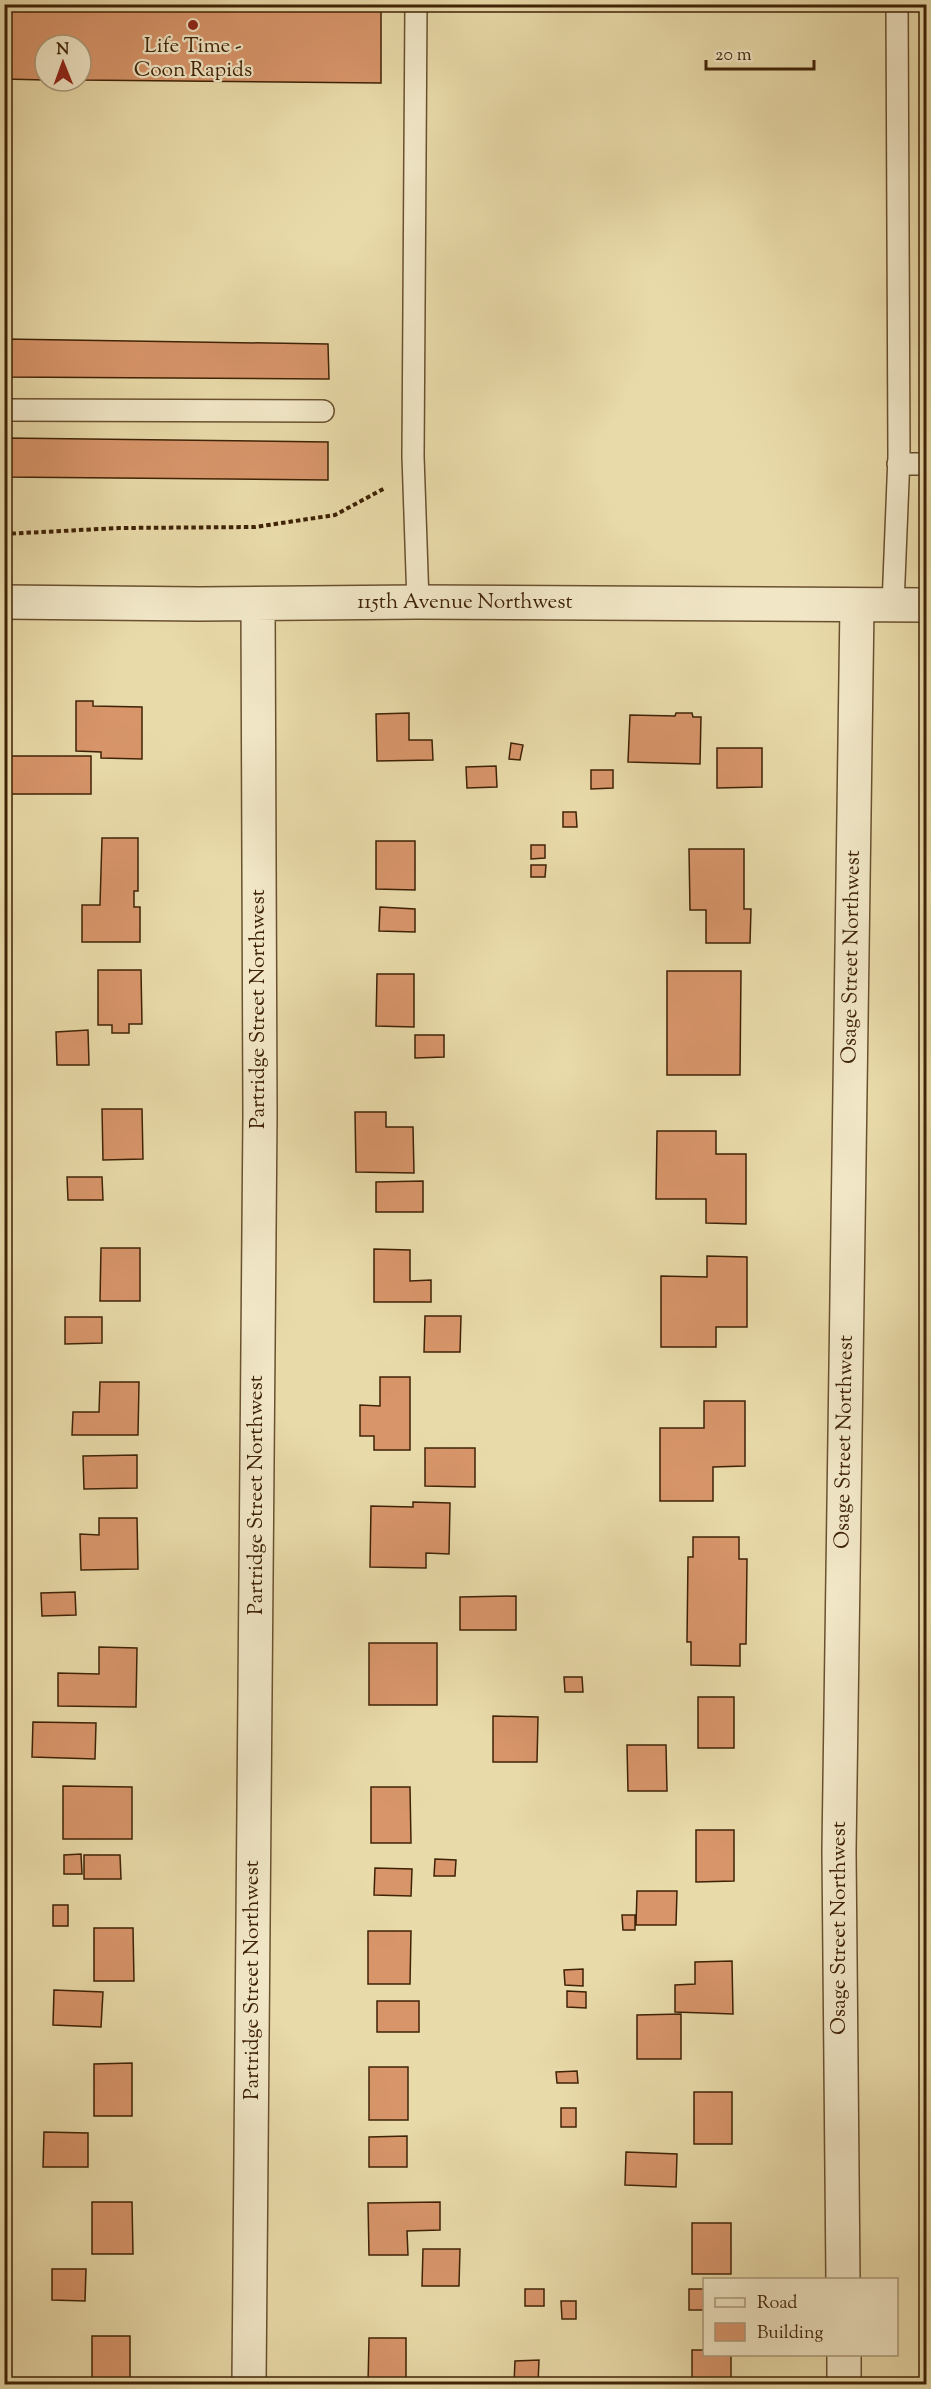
<svg xmlns="http://www.w3.org/2000/svg" width="931" height="2389" viewBox="0 0 931 2389" font-family="'Sorts Mill Goudy',serif">
<rect width="100%" height="100%" fill="#e9daa9"/>
<filter id="stains"><feTurbulence type="fractalNoise" baseFrequency=".00333" numOctaves="4"/><feColorMatrix values="0 0 0 0 .2 0 0 0 0 .09 0 0 0 0 .02 0 0 0 .5 -.17"/></filter>
<radialGradient id="worn" r=".72"><stop offset=".6" stop-color="#630" stop-opacity="0"/><stop offset="1" stop-color="#630" stop-opacity=".3"/></radialGradient>
<path fill="#d8956a" stroke="#3f2306" stroke-width="1.5" d="M4 4H381V83L81 80V45H45V80L4 79Z
M922 295H926V368V349H922Z
M4 339 328 344 329 379 4 377Z
M4 438 328 442V480L4 477Z
M76 701H93V706L142 707V759L101 758V752L76 751Z
M409 713V740H432L433 760 377 761 376 714Z
M676 713H692L693 717H701L700 764 628 762 630 715 675 716Z
M511 743 523 745 520 760 509 759Z
M717 748H762V787L717 788Z
M6 756H91V794H5Z
M496 766 497 787 467 788 466 767Z
M591 770H613V788L591 789Z
M563 812H576L577 827H563Z
M102 838H138V891H134V907H140V942H82V905H100Z
M376 841H415V890L376 889Z
M531 845H545V858L531 859Z
M689 849H744V909H751L750 943H706V910H690Z
M531 865H546L545 877H531Z
M380 907 415 909V932L379 931Z
M98 970H141L142 1024H129V1033H112V1025H98Z
M667 971H741L740 1075H667Z
M377 974H414V1027L376 1026Z
M88 1030 89 1065H57L56 1032Z
M415 1035H444V1057L415 1058Z
M102 1109H142L143 1159 103 1160Z
M355 1112H386V1127H413L414 1173 356 1172Z
M657 1131H716V1154H746V1224L706 1223V1199H656Z
M67 1177H102L103 1200H68Z
M423 1181V1212H376V1182Z
M101 1248H140V1301H100Z
M374 1249 410 1250V1281L431 1280V1302H374Z
M707 1256 747 1257V1327H716V1347H661V1276L707 1277Z
M425 1316H461L460 1352H424Z
M65 1317H102V1343L65 1344Z
M380 1377H410V1450H374V1436H360V1405L380 1406Z
M100 1382H139L138 1435H72L73 1412H99Z
M704 1401H745V1466L713 1467V1501H660V1428H704Z
M425 1448H475V1487L425 1486Z
M137 1455V1488L84 1489 83 1456Z
M413 1502 450 1503 449 1554 426 1553V1568L370 1567 371 1506 413 1507Z
M99 1518H137L138 1569 81 1570 80 1534 99 1535Z
M693 1537H739V1559H747L746 1644H740V1666L691 1665V1642H687L688 1557H693Z
M75 1592 76 1615 42 1616 41 1593Z
M516 1596V1630H460V1597Z
M369 1643H437V1705H369Z
M99 1647 137 1648 136 1707 58 1706V1673L99 1674Z
M564 1677H582L583 1692H565Z
M698 1697H734V1748H698Z
M493 1716 538 1717 537 1762H493Z
M33 1722 96 1723 95 1759 32 1757Z
M627 1745H666L667 1791H628Z
M63 1786 132 1787V1839H63Z
M371 1787H410L411 1843H371Z
M696 1830H734V1881L696 1882Z
M81 1854 82 1874H64V1855Z
M84 1855H120L121 1879H84Z
M435 1859 456 1860 455 1876H434Z
M375 1868 412 1869 411 1896 374 1895Z
M637 1891H677L676 1925H636Z
M53 1905H68V1926H53Z
M622 1915H635V1930H623Z
M94 1928H133L134 1981H94Z
M368 1931H411L410 1984H368Z
M732 1961 733 2014 675 2012V1985L695 1984V1962Z
M583 1969V1986L565 1985 564 1970Z
M54 1990 103 1992 101 2027 53 2025Z
M567 1991 586 1992V2008L567 2007Z
M377 2001H419V2032H377Z
M681 2014V2059H637V2015Z
M132 2063V2116H94V2064Z
M369 2067H408V2120H369Z
M577 2071 578 2083H557L556 2072Z
M694 2092H732V2144H694Z
M561 2108H576V2127H561Z
M44 2132 88 2133V2167H43Z
M407 2136V2167H369V2137Z
M626 2152 677 2154 676 2187 625 2185Z
M92 2202H132L133 2254H92Z
M440 2202V2230L407 2231 408 2255H369L368 2203Z
M692 2223H731V2274H692Z
M423 2249H460L459 2286H422Z
M52 2269H86L85 2301 52 2300Z
M525 2289H544V2306H525Z
M689 2289H704V2310H689Z
M561 2301H576V2319H562Z
M92 2336H130V2384H92Z
M369 2338H406V2384H368Z
M692 2350H704V2354H731V2384H692Z
M539 2360 538 2384 514 2383 515 2361Z"/>
<g fill="none" stroke-linecap="round" stroke-linejoin="round">
<defs>
<path id="lane" d="M416 4 413 456 418 602
M4 410 323 411
M898 464H926
M893 605 899 456 897 4"/>
<path id="street" d="M4 602 199 604 418 602 926 605
M843 2280 839 1851 857 605
M844 2354V2384
M249 2384 260 1115 258 605"/>
</defs>
<use href="#lane" stroke="#6a512f" stroke-width="24"/>
<use href="#street" stroke="#6a512f" stroke-width="36"/>
<path stroke="#3f2306" stroke-width="4" stroke-dasharray="4.5 3" stroke-linecap="butt" d="M4 534 119 528 255 527 335 515 385 488"/>
<use href="#lane" stroke="#f1e7c7" stroke-width="21"/>
<use href="#street" stroke="#f1e7c7" stroke-width="33"/>
</g>
<circle fill="#8f2418" stroke="#f1e7c7" stroke-width="2" cx="193" cy="25" r="6"/>
<g text-anchor="middle" dominant-baseline="central" stroke-width="4.5" stroke-linejoin="round" paint-order="stroke">
<g font-size="21" fill="#3f2306" stroke="#f1e7c7">
<text x="193" y="47">Life Time -<tspan x="193" dy="24">Coon Rapids</tspan></text>
</g>
<g font-size="21" fill="#3f2306" stroke="#f1e7c7">
<text x="465" y="603">115th Avenue Northwest</text>
<text transform="translate(852 957) rotate(-89)">Osage Street Northwest</text>
<text transform="translate(259 1009) rotate(-90)">Partridge Street Northwest</text>
<text transform="translate(845 1442) rotate(-89)">Osage Street Northwest</text>
<text transform="translate(257 1495) rotate(-90)">Partridge Street Northwest</text>
<text transform="translate(840 1928) rotate(-90)">Osage Street Northwest</text>
<text transform="translate(253 1980) rotate(-90)">Partridge Street Northwest</text>
</g>
</g>
<rect width="931" height="2389" fill="none" stroke="#e9daa9" stroke-width="24"/>
<rect x="6" y="6" width="919" height="2377" fill="none" stroke="#3f2306" stroke-width="3"/>
<rect x="12" y="12" width="907" height="2365" fill="none" stroke="#3f2306" stroke-width="1.5"/>
<rect x="703" y="2278" width="195" height="78" fill="#f1e7c7" stroke="#aa997a" stroke-width="1.5"/>
<rect x="715" y="2298" width="30" height="9" fill="#f1e7c7" stroke="#aa997a" stroke-width="1.5"/>
<text x="757" y="2308" font-size="18" fill="#3f2306">Road</text>
<rect x="715" y="2323" width="30" height="18" fill="#d8956a" stroke="#aa997a" stroke-width="1.5"/>
<text x="757" y="2338" font-size="18" fill="#3f2306">Building</text>
<g transform="translate(63 63) rotate(359)"><circle r="28" fill="#f1e7c7" stroke="#aa997a" stroke-width="1.5"/>
<path d="M0-4.5L10 22L0 15L-10 22Z" fill="#8f2418"/>
<text y="-9" font-size="16" font-weight="bold" text-anchor="middle" fill="#3f2306">N</text>
</g>
<path d="M706 60v9h108v-9" fill="none" stroke="#3f2306" stroke-width="3"/>
<text x="715" y="60" font-size="18" fill="#3f2306" stroke="#f1e7c7" stroke-width="4.5" paint-order="stroke">20 m</text>
<rect width="100%" height="100%" filter="url(#stains)"/>
<rect width="100%" height="100%" fill="url(#worn)"/>
</svg>
